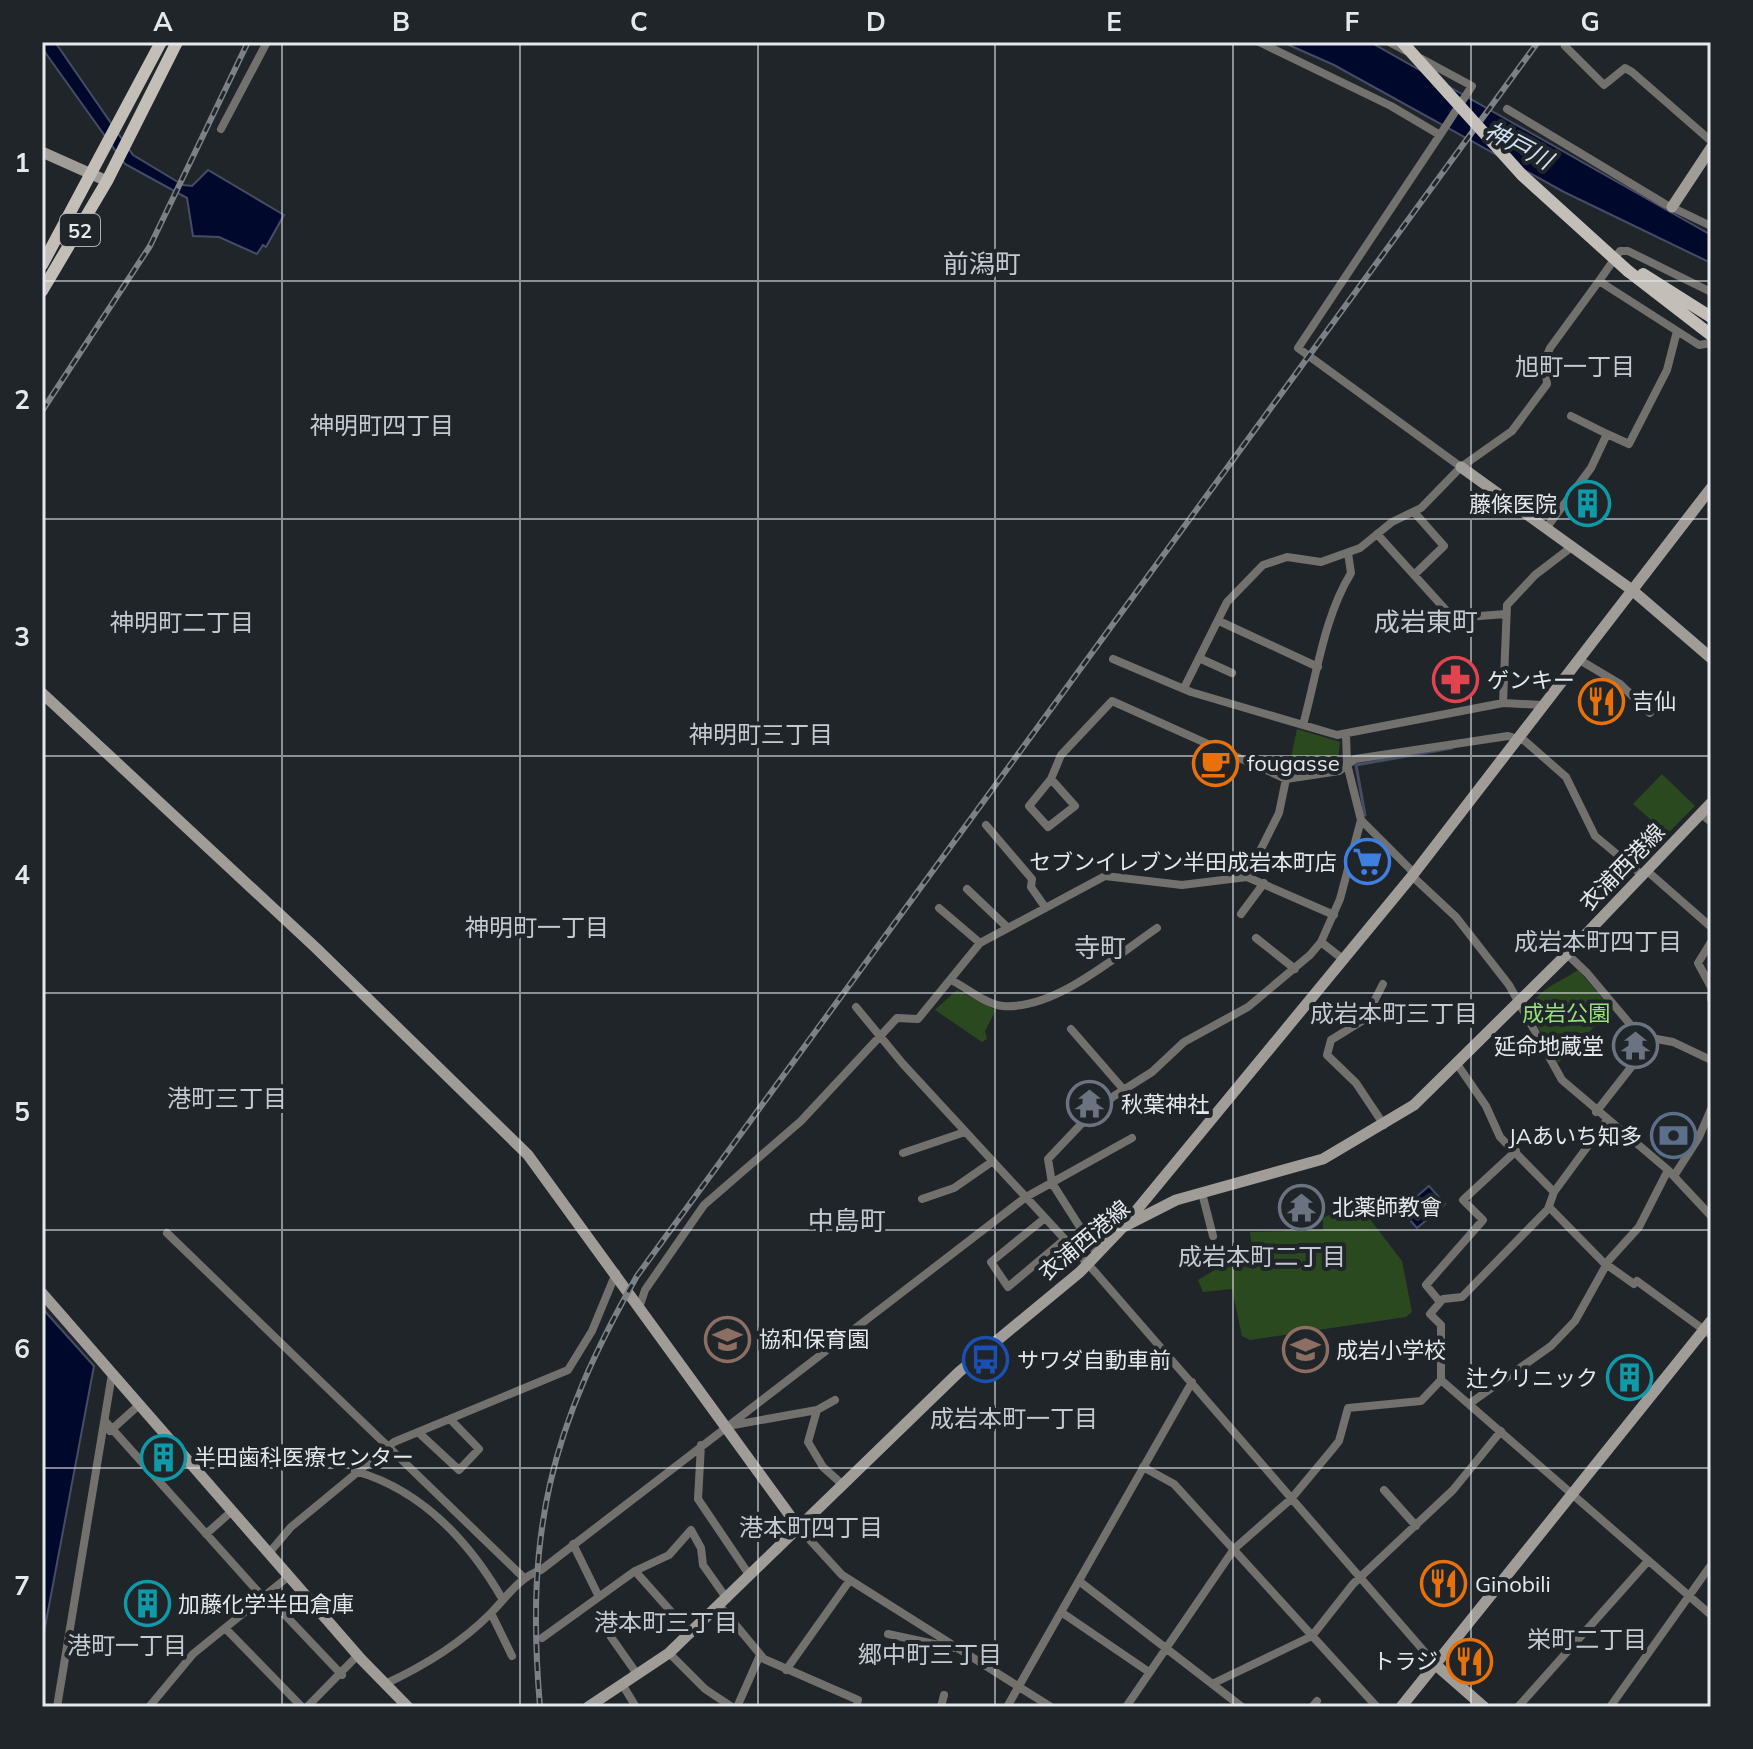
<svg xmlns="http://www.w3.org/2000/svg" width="1753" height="1749" viewBox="0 0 1753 1749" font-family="Mulish,'Noto Sans JP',sans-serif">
<rect width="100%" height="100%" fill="#20252a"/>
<path fill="#2b491f" d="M1297 729 1340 742 1338 760 1289 767Z
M1662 774 1695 806 1667 834 1633 804Z
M1578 970 1612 1009 1558 1063 1530 1012C1532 991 1563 981 1578 970Z
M957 990 996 1010 985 1031 987 1039 982 1042 935 1010Z
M1356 1201 1402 1261 1412 1312 1406 1317 1250 1340 1242 1336 1232 1289 1203 1292 1198 1280 1252 1248 1250 1232 1323 1230V1218Z"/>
<path fill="#00092c" stroke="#454c66" stroke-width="2" d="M42 42H55L133 155 183 185 192 186 208 170 284 215 266 247 263 245 257 254 219 237 193 236 187 198 125 164 42 48Z
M1282 42H1370L1711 235V263L1564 192 1334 65Z
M1429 1186 1445 1204 1417 1228 1401 1210Z
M42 1308 94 1366 42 1643Z"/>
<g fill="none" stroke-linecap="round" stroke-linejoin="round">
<path stroke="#454c66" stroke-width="3" d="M1365 815 1356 765 1452 748"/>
<path stroke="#73716e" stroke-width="8" d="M1259 42 1391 106 1440 135 1298 348 1461 467
M1389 42 1406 51
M1565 46 1604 85 1625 68 1632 72 1711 141
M1422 59 1472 86 1440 135
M1507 109 1665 204 1711 226
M221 129 267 42
M1711 292 1628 251H1620L1599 281 1699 345 1711 343
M1571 416 1607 434
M1547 527 1591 468 1607 434 1629 444 1667 370 1677 331
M1377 534 1453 618 1506 614
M1414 575 1444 546 1414 512
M1219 621 1318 667
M1199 658 1232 673
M1113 659 1191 692 1337 735 1503 703 1542 705
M1578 659 1620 684 1650 713
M1184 688 1227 602 1263 565 1287 557 1321 562 1360 548 1392 522 1421 508 1461 467 1512 431 1547 384 1545 360 1550 348 1599 281
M1503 703 1507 605 1535 575 1573 546
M1303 725C1317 674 1324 617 1351 573L1348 553
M1051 779 1075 806 1048 827 1029 806 1051 779 1061 755 1112 701 1286 779 1339 771 1355 759 1508 736 1525 741 1566 777 1595 836 1642 875
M1701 814 1711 822
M1361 820 1414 873
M986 825 1032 879 1031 887 1045 907
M1646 870 1711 927
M1412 876 1456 917 1509 985 1562 1080 1668 1170 1711 1216
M1247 877 1334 915
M967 889 1007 927
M939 908 980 943
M1241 914 1264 883
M1256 938 1295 969
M1321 942 1344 960
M1711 942 1698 963 1711 987
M1567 954 1587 973 1640 1036 1673 1042 1711 1060
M953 981C967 988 987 1005 1003 1006 1055 1010 1116 956 1157 928
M1383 984 1365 1019 1331 1040 1327 1055 1356 1083 1384 1125
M1711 996V999
M856 1007 903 1064 1096 1273 1436 1665
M1071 1029 1124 1090
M1457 1064 1486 1106 1500 1137 1554 1192
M1596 1112 1632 1066 1643 1036
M903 1153 965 1132
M1674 1176 1699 1137 1711 1109
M1202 1193 1213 1236
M922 1199 954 1188 993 1161
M1549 1207 1603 1262 1634 1284 1637 1281 1711 1335
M1045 1218 991 1262 1008 1287 1065 1239
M167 1233 523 1577
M1097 1254 1052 1183 1048 1159 1085 1120 1114 1096 1152 1072 1184 1042 1248 1007 1310 955 1321 942 1340 899 1361 820 1347 764 1346 734
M1440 1302 1426 1285 1483 1220 1463 1200 1516 1151
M640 1305 645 1290 704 1205 801 1121 897 1018 918 1019 980 943 1105 876 1182 885 1247 877 1279 813 1286 779
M1441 1380 1711 1615
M1469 1404 1551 1346 1575 1321 1609 1260 1639 1227 1668 1170
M817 1410 808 1442 823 1467 843 1485
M105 1421 261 1595 286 1616 342 1675
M728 1426 817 1410 835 1400
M110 1431 139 1405
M418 1432 459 1470 479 1449 450 1419
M701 1445 698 1499 750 1576
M1143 1467 1174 1484 1377 1707
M355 1471C422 1490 469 1541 503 1600
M1384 1490 1416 1526
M799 1528 842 1575 1051 1707
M206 1534 232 1511
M573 1544 599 1597
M269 1553 291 1527 394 1442 568 1370 592 1331 616 1273
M635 1571 691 1634
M1079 1581 1242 1707
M720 1606 764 1659 858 1700 856 1707
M1061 1612 1149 1672
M491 1613 512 1656
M225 1628 302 1707
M888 1634 953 1648
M611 1637 637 1674
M542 1638 635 1571 669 1555 691 1530 701 1548 703 1565 727 1599
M669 1653 705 1689 732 1707
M786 1670 850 1580
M385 1684C424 1666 459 1645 490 1614 507 1597 518 1578 541 1570L1026 1197 1132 1138
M622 1684 636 1707
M1212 1684 1312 1636 1353 1584 1453 1490 1501 1431
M57 1707 112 1374
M149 1707 193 1654 289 1576
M307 1707 358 1655
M737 1707 760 1655
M941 1707 944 1695
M1007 1707 1192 1382
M1126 1707 1234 1549 1291 1499 1331 1451 1339 1441 1348 1408 1421 1401 1441 1380V1325L1430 1314 1443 1299 1462 1297 1548 1209 1554 1192 1607 1120
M1312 1707 1317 1701
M1518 1707 1648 1561
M1610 1707 1711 1565"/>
<path stroke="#a09c98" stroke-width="11" d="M42 152 107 181
M1672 207 1711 148
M1461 467 1632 590 1711 658
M42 693 316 948 528 1155 799 1528
M1131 1217 1412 876 1711 488
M42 1293 361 1659 408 1707
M1436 1665 1484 1707
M588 1707 669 1653 959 1372 1080 1272 1123 1227 1176 1200 1323 1159 1414 1105 1567 954 1711 803
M1401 1707 1711 1321"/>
<path stroke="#c3beb8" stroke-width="12" d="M42 265 161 42
M1628 271 1711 335
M1643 274 1711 317
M42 291 107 181 177 42"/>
<defs>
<path id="rail" d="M42 411 150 246 248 42
M540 1707C525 1531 550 1429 637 1276L1538 42"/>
</defs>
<use href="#rail" stroke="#7d8185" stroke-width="6"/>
<use href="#rail" stroke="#20252a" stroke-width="3" stroke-dasharray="9" stroke-linecap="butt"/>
<path stroke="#c3beb8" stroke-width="12" d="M1402 42 1522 175 1628 271"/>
</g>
<path fill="none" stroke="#e6e9ec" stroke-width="2" stroke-opacity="0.55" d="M282 42V1707M520 42V1707M758 42V1707M995 42V1707M1233 42V1707M1471 42V1707M42 281H1711M42 519H1711M42 756H1711M42 993H1711M42 1230H1711M42 1468H1711"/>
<defs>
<symbol id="building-ring" viewBox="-11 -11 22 22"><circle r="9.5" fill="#20252a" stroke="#0f9aa8" stroke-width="1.5"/><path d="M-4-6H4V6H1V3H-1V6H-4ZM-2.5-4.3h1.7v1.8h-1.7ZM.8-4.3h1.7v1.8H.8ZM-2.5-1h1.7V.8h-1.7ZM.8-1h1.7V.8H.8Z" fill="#0f9aa8"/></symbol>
<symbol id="pharmacy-ring" viewBox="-11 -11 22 22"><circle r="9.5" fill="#20252a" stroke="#e0444e" stroke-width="1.5"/><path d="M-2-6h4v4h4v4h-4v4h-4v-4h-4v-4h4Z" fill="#e0444e"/></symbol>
<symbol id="restaurant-ring" viewBox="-11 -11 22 22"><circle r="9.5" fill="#20252a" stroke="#e8710a" stroke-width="1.5"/><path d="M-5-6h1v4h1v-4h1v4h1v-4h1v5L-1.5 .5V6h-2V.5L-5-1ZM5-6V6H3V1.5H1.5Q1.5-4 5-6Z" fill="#e8710a"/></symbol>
<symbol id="cafe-ring" viewBox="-11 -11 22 22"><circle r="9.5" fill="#20252a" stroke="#e8710a" stroke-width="1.5"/><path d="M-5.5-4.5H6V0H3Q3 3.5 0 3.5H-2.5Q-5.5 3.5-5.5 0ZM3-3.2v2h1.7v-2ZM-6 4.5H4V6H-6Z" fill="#e8710a"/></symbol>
<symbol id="supermarket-ring" viewBox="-11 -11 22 22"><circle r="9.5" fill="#20252a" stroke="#3f7fe0" stroke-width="1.5"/><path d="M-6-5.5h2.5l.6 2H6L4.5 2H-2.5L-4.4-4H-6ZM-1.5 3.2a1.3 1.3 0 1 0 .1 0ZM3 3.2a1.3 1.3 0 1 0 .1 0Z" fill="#3f7fe0"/></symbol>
<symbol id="temple-ring" viewBox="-11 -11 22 22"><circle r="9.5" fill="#20252a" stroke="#6b7280" stroke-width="1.5"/><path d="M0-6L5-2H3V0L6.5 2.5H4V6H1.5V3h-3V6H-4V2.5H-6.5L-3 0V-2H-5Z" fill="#6b7280"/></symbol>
<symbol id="bank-ring" viewBox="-11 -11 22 22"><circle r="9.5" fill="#20252a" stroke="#5c6f8a" stroke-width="1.5"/><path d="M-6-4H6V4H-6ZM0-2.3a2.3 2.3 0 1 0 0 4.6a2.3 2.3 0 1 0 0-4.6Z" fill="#5c6f8a"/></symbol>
<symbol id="school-ring" viewBox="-11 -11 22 22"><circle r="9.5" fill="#20252a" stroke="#8d6e63" stroke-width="1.5"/><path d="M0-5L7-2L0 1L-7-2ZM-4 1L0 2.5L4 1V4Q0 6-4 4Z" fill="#8d6e63"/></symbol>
<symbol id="bus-ring" viewBox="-11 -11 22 22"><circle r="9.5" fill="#20252a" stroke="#1a4fb4" stroke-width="1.5"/><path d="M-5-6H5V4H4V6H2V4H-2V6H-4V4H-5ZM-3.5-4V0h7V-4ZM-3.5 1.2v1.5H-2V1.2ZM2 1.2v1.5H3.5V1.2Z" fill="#1a4fb4"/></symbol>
</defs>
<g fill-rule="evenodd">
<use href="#building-ring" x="1562" y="478" width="51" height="51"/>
<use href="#pharmacy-ring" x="1430" y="654" width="51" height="51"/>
<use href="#restaurant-ring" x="1576" y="676" width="51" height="51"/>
<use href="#cafe-ring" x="1190" y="738" width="51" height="51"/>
<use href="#supermarket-ring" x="1342" y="836" width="51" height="51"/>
<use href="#temple-ring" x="1610" y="1020" width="51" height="51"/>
<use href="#temple-ring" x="1064" y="1078" width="51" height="51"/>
<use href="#bank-ring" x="1648" y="1110" width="51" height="51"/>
<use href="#temple-ring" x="1276" y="1182" width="51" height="51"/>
<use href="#school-ring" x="702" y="1314" width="51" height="51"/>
<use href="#school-ring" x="1280" y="1324" width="51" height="51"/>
<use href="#bus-ring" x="960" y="1334" width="51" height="51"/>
<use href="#building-ring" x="1604" y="1352" width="51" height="51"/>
<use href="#building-ring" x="138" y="1432" width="51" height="51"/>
<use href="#restaurant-ring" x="1418" y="1558" width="51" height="51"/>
<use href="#building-ring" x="122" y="1578" width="51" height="51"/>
<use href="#restaurant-ring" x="1444" y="1636" width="51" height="51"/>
</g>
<g text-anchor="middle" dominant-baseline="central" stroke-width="8" stroke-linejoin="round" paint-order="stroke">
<rect fill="#20252a" stroke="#abaeb2" stroke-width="2" x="60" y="214" width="40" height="32" rx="6"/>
<g font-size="20" font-weight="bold" fill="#e6e9ec">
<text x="80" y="230">52</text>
</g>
<g font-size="22" fill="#e6e9ec" stroke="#20252a" text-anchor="start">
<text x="1557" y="504" text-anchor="end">藤條医院</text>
<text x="1487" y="680">ゲンキー</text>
<text x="1632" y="701">吉仙</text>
<text x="1247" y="763">fougasse</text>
<text x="1337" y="862" text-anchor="end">セブンイレブン半田成岩本町店</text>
<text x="1604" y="1046" text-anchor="end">延命地蔵堂</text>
<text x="1121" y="1104">秋葉神社</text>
<text x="1642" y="1136" text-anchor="end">JAあいち知多</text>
<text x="1332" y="1207">北薬師教會</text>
<text x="759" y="1339">協和保育園</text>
<text x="1336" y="1350">成岩小学校</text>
<text x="1017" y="1360">サワダ自動車前</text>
<text x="1598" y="1378" text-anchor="end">辻クリニック</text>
<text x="194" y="1457">半田歯科医療センター</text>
<text x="1475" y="1584">Ginobili</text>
<text x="178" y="1604">加藤化学半田倉庫</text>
<text x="1438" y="1661" text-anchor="end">トラジ</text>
</g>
<g font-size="22" fill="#e6e9ec" stroke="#20252a">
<text transform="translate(1622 867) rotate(-46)">衣浦西港線</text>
<text transform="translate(1084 1240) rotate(-40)">衣浦西港線</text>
</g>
<g font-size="22" fill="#96e179" stroke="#20252a">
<text x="1566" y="1013">成岩公園</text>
</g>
<g font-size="24" font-style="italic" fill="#d2e0f4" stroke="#20252a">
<text transform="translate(1519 145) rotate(28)">神戸川</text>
</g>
<g font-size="24" fill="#c4cad1" stroke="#20252a">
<text x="1575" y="366">旭町一丁目</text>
<text x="382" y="425">神明町四丁目</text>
<text x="182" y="622">神明町二丁目</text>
<text x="761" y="734">神明町三丁目</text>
<text x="537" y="927">神明町一丁目</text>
<text x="1598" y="941">成岩本町四丁目</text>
<text x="1394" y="1013">成岩本町三丁目</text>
<text x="227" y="1098">港町三丁目</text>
<text x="1262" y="1256">成岩本町二丁目</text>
<text x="1014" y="1418">成岩本町一丁目</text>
<text x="811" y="1527">港本町四丁目</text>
<text x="666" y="1622">港本町三丁目</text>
<text x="1587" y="1639">栄町二丁目</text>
<text x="127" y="1645">港町一丁目</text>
<text x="930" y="1654">郷中町三丁目</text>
</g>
<g font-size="26" fill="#c4cad1" stroke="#20252a">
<text x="982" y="263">前潟町</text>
<text x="1426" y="621">成岩東町</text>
<text x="1100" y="947">寺町</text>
<text x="847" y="1220">中島町</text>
</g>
</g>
<rect width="1753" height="1749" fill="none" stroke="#20252a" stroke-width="88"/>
<rect x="44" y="44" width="1665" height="1661" fill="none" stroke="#e6e9ec" stroke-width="3"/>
<g font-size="26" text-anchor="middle" font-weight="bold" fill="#e6e9ec">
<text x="163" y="31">A</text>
<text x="401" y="31">B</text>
<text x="639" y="31">C</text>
<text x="876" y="31">D</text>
<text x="1114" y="31">E</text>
<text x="1352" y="31">F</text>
<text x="1590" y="31">G</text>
<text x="22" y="172">1</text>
<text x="22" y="409">2</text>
<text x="22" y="646">3</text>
<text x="22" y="884">4</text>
<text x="22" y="1121">5</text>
<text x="22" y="1358">6</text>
<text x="22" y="1595">7</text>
</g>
</svg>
